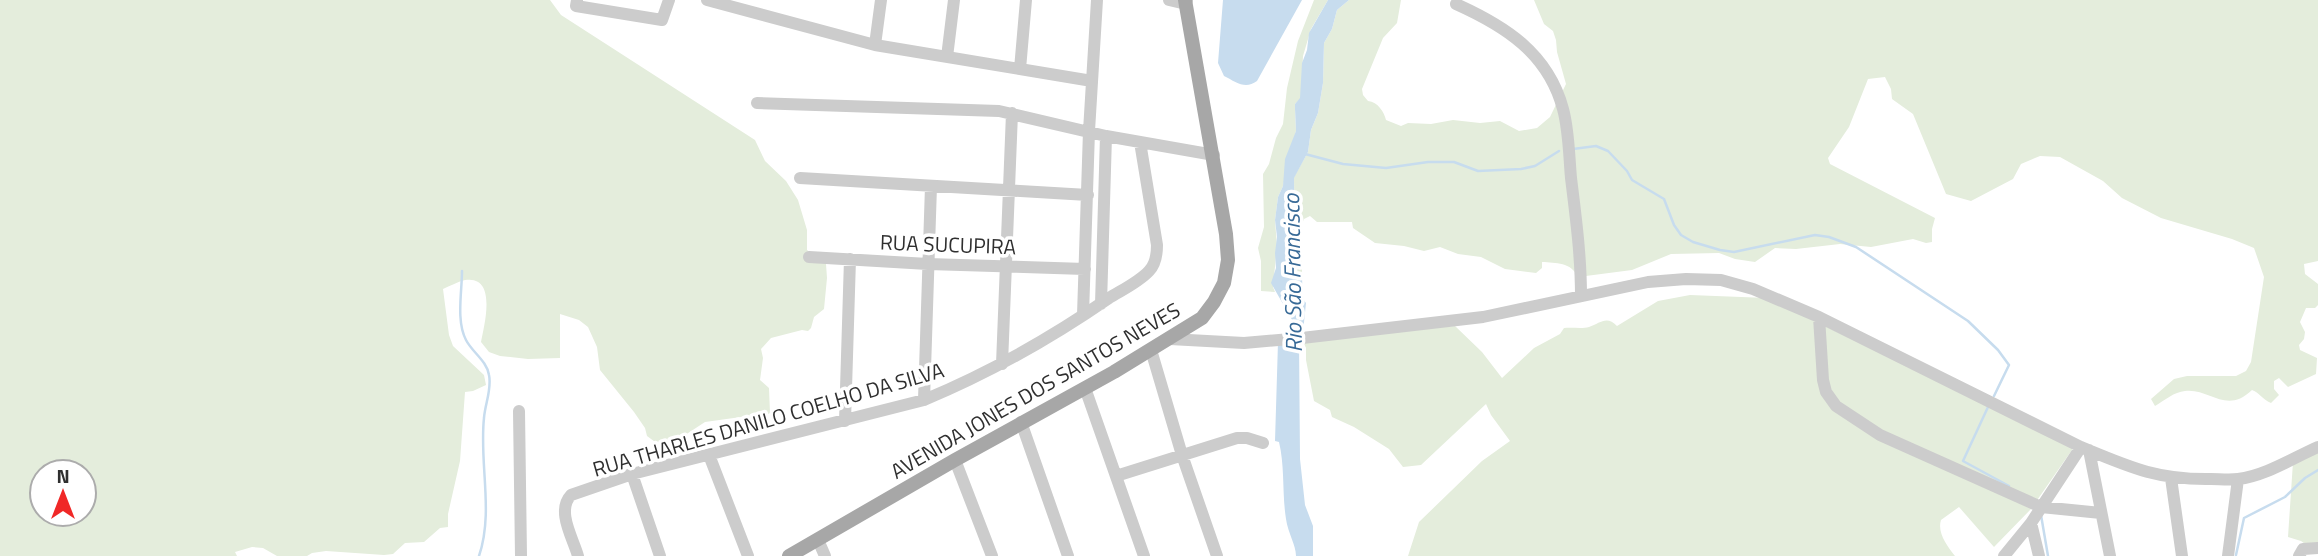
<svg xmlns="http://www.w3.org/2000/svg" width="2318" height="556" viewBox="0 0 2318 556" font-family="'Titillium Web',sans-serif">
<rect width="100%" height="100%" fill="#fff"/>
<path fill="#e4eddc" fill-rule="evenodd" d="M0 0H550L561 15 755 140 765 161 786 181 798 200 807 230V250L826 264 827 278 824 309 814 317 811 328 808 331 802 330 771 338 761 349 763 358 760 380 769 388 770 413 761 419 741 417 705 422 673 443 670 453 647 436 645 428 634 412 600 370 597 347 588 327 579 320 560 314V358L528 359 500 356 489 352 481 342C484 326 498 275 465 280 457 282 450 286 443 289L449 335 453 346 484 375 486 385 473 391 465 392 460 461 448 514V527L440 528 424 542 405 543 393 554 384 555 326 551 312 553 307 556H277L263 548 252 547 235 552 237 556H0ZM42 472H84V514H42Z
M1314 0H1328L1311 29 1303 56 1301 98 1295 104V109L1296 131 1283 186 1278 197 1275 220 1277 246 1273 287 1275 292 1261 291V261L1258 248 1264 227 1263 174 1269 164 1276 138 1283 124 1287 88 1298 41Z
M1349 0H1401L1397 23 1383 38 1362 89 1363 95 1368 101C1378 102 1384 112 1386 120L1401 126 1408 123 1431 124 1453 120 1480 123 1500 121 1519 131 1537 128 1550 117 1566 84 1557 52 1556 40 1553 31 1544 24 1534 0H2318V261L2304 264 2305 274 2318 284V305L2315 308H2306L2300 322 2305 332 2304 339 2299 345 2300 350 2317 358 2316 374 2288 387 2279 378 2274 381V389L2279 395 2271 403C2262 399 2260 393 2252 390 2226 415 2210 388 2185 391 2174 392 2165 400 2155 406L2151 399 2174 379 2187 376H2236L2246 371 2251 362 2264 277 2254 248 2232 239 2161 218 2122 198 2103 181 2060 157 2040 156 2021 164 2013 179 1971 201 1946 194 1913 114 1892 99 1891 89 1885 77 1868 79 1849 127 1828 158 1830 164 1935 218 1932 229V242L1926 243 1913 239 1871 247 1840 244 1796 249 1775 248 1755 262 1735 259 1719 253 1671 254 1632 270 1578 277C1571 262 1556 263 1542 262V268L1536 273 1505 269 1481 257 1458 254 1440 247 1424 251 1404 246 1375 243 1353 228 1352 222H1317L1310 216 1304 219 1302 224V278L1298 274 1295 259 1294 177 1308 152 1311 130 1318 113 1323 83 1324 43 1332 29 1337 10Z
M1690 295 1767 298 2074 447 2031 509 1994 547 1959 507 1941 520C1937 533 1947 546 1955 556H1408L1419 522 1482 461 1510 441 1491 415 1486 404 1421 465 1403 467 1389 449 1354 427 1332 417 1330 410 1314 401 1306 360V348L1302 339 1455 326 1482 352 1502 378 1534 348 1560 334 1564 328C1572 327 1582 329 1589 327 1600 323 1607 315 1617 326L1658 301Z
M2318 452V553L2301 541 2288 537 2293 462Z"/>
<path fill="#c7dcee" d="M1223 0H1302L1257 81C1245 90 1236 82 1224 76L1218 63Z
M1328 0H1349L1337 10 1332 29 1324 43 1323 83 1318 113 1311 130 1308 152 1294 178 1295 259 1298 274 1302 278 1303 299 1306 303 1303 332H1299L1271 283 1276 268 1275 253 1277 237 1275 220 1278 197 1283 186 1285 159 1296 131 1295 109V104L1300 98 1302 63 1307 50 1309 33Z
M1299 339 1300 459 1305 505 1313 526V556H1296C1296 545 1288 533 1286 519 1282 494 1285 467 1279 442L1275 441 1278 342Z"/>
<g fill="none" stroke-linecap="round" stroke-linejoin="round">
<path stroke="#c7dcee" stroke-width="2.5" d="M1573 149 1596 146 1608 151 1627 171 1632 180 1664 199 1674 225 1681 235 1693 242 1720 250 1734 252 1815 235 1829 237 1856 247 1968 321 1998 350 2009 365 1994 396
M1305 154 1343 164 1386 168 1428 162H1454L1478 171 1521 169 1535 166 1559 151
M462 271C462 292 456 321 466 340 472 352 487 361 489 375 492 389 485 404 484 418 479 463 494 512 479 556
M1988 407 1963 461 2009 486
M2041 515 2048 556
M2236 555 2244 518 2285 497 2305 478 2318 470"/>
<path stroke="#ccc" stroke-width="12" d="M577 0 576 6 662 20 669 0
M707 0 875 45 1092 81
M1169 0 1186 4 1187 0
M1456 4C1505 26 1548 53 1563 109 1569 131 1569 156 1571 178 1576 218 1581 257 1581 296
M875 45 881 0
M947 57 954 0
M1020 69 1026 0
M757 103 999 111 1106 136 1214 155
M800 178 1088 195
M809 257 928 264 1085 269
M1101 304 1106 136
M1083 315 1089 131 1097 0
M1819 317 1823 380 1826 392 1836 406 1880 435 2041 507 2101 513
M1170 339 1244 343 1302 338 1483 317 1648 282 1686 279 1721 280 1753 289 1819 317 2081 447C2129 467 2157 480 2211 479 2219 479 2229 480 2238 479 2265 476 2293 458 2318 447
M1151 350 1182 455 1217 556
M1002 364 1012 113
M1085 388 1144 556
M924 400 931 186
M519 411 521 556
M845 421 850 259
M1021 422 1068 556
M2089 450 2110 556
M709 455 748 556
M955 460 992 556
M632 474 660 556
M1116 476 1237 438H1247L1263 443
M2171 478 2182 556
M2031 523 2039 556
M818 540 825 556
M578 556C573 538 556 511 571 495L632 474 924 400C989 373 1051 338 1109 298 1122 290 1139 282 1149 271 1156 264 1157 254 1157 245L1140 142
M2004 556 2031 523 2081 447
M2228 556 2238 479
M2299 556 2303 549 2318 548"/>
<path stroke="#a7a7a7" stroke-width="14" d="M789 556 955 460 1114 372 1202 318 1214 302 1224 283 1228 260 1226 234 1185 0"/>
</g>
<g text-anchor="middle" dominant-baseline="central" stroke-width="7" stroke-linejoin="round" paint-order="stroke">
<g font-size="21" fill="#2f2f2f" stroke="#fff">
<text transform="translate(948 244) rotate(2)">RUA SUCUPIRA</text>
<text transform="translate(1035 390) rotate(-30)">AVENIDA JONES DOS SANTOS NEVES</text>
<text transform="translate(768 419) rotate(-16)">RUA THARLES DANILO COELHO DA SILVA</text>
</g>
<g font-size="23" font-style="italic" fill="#386a97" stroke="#fff">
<text transform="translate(1292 273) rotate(-91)">Rio São Francisco</text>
</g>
</g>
<g transform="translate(63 493)"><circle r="33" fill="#ffffff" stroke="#acacac" stroke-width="2"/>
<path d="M0-5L12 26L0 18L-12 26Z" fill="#f02827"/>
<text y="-10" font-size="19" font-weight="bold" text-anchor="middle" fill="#2f2f2f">N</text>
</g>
</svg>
